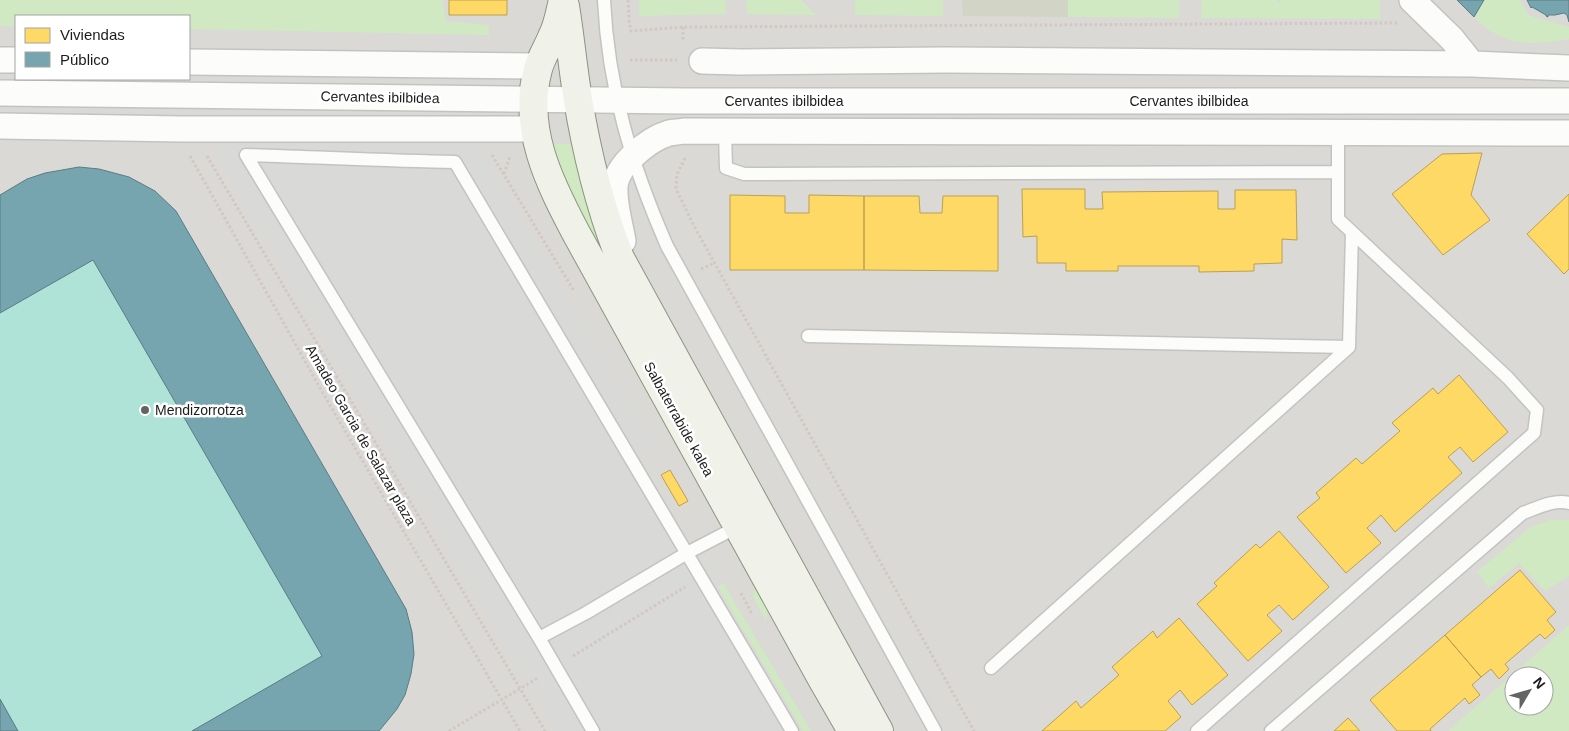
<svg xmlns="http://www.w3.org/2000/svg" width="1569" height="731" viewBox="0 0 1569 731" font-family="Arial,sans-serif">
<rect width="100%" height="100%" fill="#ebeae5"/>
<path fill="#dad9d6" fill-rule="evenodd" d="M0 0H1569V731H0ZM16 16H189V79H16ZM1514 676H1544V706H1514Z"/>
<path fill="#d2d4c6" d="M962 0H1068V17L963 16Z"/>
<path fill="#d0e9c3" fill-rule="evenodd" d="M0 0H442L446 21 489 25V35L189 29V16H16V26H0Z
M639 0H725L726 14 639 16Z
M747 0H801L816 15 747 14Z
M855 0H943V16L855 15Z
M1068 0H1179V18L1068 17Z
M1202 0H1276L1279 3 1282 0H1380V19L1201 18Z
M1484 0H1519L1530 16 1569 27V39C1544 43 1519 47 1496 34 1488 30 1481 23 1474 17Z
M547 144H579L613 281Z
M1551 520H1569V576L1545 591 1519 563 1489 588 1477 572 1528 529 1535 525Z
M756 574 769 599 766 621 753 596Z
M723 583 811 731H803L717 587Z
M1569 625V731H1448ZM1514 676H1544V706H1514Z"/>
<path fill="#b0e3d8" d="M79 167C120 170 147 182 176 211L406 609C408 616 411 624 412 631 419 667 405 707 379 731H0V195L27 179 45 173Z"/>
<path fill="#d9d9d7" d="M218 146 480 148 655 444 638 454 678 517 700 546 723 583 718 587 803 731H559L506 645 216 154Z"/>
<path fill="#ffd966" stroke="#bba050" d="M449 0H507V15H449Z
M1482 153 1471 195 1490 220 1443 255 1392 194 1442 154Z
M1022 189H1085V209H1103L1102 192 1218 191V209H1235V190H1296L1297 240 1282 239V263L1254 264V271L1199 272V266H1118V271H1066V263H1037V236L1023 237Z
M1569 194V269L1564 274 1527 234Z
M730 195 785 196V213H809V195L864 196V270H730Z
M864 196H919L920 213H942L943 196H998V271L864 270Z
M1459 375 1508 432 1473 462 1460 447 1448 457 1462 473 1395 532 1381 515 1367 528 1381 543 1346 573 1297 517 1320 498 1316 493 1356 458 1362 464 1400 431 1392 423 1433 388 1438 394Z
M670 470 688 501 679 506 661 475Z
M1279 531 1329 587 1293 620 1279 605 1267 615 1282 631 1248 661 1197 604 1217 586 1214 583 1256 544 1260 548Z
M1520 570 1556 612 1547 620 1555 630 1545 639 1540 634 1505 664 1509 669 1499 679 1491 669 1481 677 1445 635Z
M1179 618 1228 675 1192 705 1180 690 1168 701 1181 717 1165 731H1042L1076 701 1081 708 1119 675 1112 667 1153 631 1157 638Z
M1445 635 1481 677 1472 685 1480 695 1469 704 1465 698 1430 729 1431 731H1397L1370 700Z
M1348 718 1360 731H1334Z"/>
<path fill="#76a5af" stroke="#5b7c83" d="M1457 0H1484L1474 17Z
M1527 0H1569V22L1567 15 1564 13 1555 15H1548V17L1546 16V15L1532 7 1531 8Z
M79 167 99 169 129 177 155 191 176 211 406 609 412 632 414 654 411 674 405 695 397 709 379 731H192L322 656 93 260 0 313V195L27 179 45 173Z
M0 699 18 731H0Z"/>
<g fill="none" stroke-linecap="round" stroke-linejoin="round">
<defs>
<path id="lane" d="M604 0C608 88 632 166 667 246L935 731
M725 131 726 168 744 174 1338 172
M808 336 1349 347
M539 638 586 613 687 553 739 526
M991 668 1349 347 1352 233
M593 731 539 638 246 155C316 157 386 161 455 162L792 731
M1197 731 1534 433 1537 410 1508 378 1338 219V132
M1271 731 1523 513C1537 508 1554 499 1569 503"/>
<path id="street" d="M1412 0 1452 39 1472 64
M0 60H16
M702 61 741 62 946 60 1472 64 1569 68
M189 62 538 66
M0 93 685 101H1569
M0 126 182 129H535
M623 241C620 223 614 205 615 187 616 165 649 139 669 133 674 132 679 132 684 131L1569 133"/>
<path id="secondary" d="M563 0C560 12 558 26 552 37 548 47 541 58 538 69 522 128 549 182 576 233L822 679 852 731
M565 6C570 37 573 69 578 100 587 154 600 207 620 258L879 731"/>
</defs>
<use href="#lane" stroke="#c3c3c1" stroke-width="15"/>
<use href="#street" stroke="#c3c3c1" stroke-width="28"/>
<use href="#secondary" stroke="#8e947d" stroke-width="30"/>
<path stroke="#d2c7c2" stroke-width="3" stroke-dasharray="2.5 2.5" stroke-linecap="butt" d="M628 0 629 20 631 31 683 27 1398 23
M683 27V42
M630 60H677
M492 155 574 291
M190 156 320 388 520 731
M207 156 545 731
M685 158 677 174 676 189 694 226 974 731
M504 174 510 156
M701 269 714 263
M741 593 752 614
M573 656 685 587
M449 731 538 678"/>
<use href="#lane" stroke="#fcfcfb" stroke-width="12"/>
<use href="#street" stroke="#fcfcfb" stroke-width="25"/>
<use href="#secondary" stroke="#f0f2e9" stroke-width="28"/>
</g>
<circle fill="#646462" stroke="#fff" stroke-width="2" cx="145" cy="410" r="5"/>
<g text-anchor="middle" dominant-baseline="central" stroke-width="5" stroke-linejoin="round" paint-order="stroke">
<g font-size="14" fill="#1c1c1c" stroke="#fff">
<text transform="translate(380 97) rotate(1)">Cervantes ibilbidea</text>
<text x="784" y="101">Cervantes ibilbidea</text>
<text x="1189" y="101">Cervantes ibilbidea</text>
<text transform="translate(679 419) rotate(61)">Salbaterrabide kalea</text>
<text transform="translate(361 435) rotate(60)">Amadeo Garcia de Salazar plaza</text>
</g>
<g font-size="14" fill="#1c1c1c" stroke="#fff" text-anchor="start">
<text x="155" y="410">Mendizorrotza</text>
</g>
</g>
<rect x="15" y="15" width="175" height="65" fill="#ffffff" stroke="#a4a4a4"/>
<rect x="25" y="28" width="25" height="15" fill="#ffd966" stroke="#a4a4a4"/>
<text x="60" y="40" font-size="15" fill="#1c1c1c">Viviendas</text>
<rect x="25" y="52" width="25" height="15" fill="#76a5af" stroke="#a4a4a4"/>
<text x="60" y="65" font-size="15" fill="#1c1c1c">Público</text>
<g transform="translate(1529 691) rotate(52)"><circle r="24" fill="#ffffff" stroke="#a4a4a4"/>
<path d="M0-4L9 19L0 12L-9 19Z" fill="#646462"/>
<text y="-8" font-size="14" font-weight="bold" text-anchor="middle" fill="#1c1c1c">N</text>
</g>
</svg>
